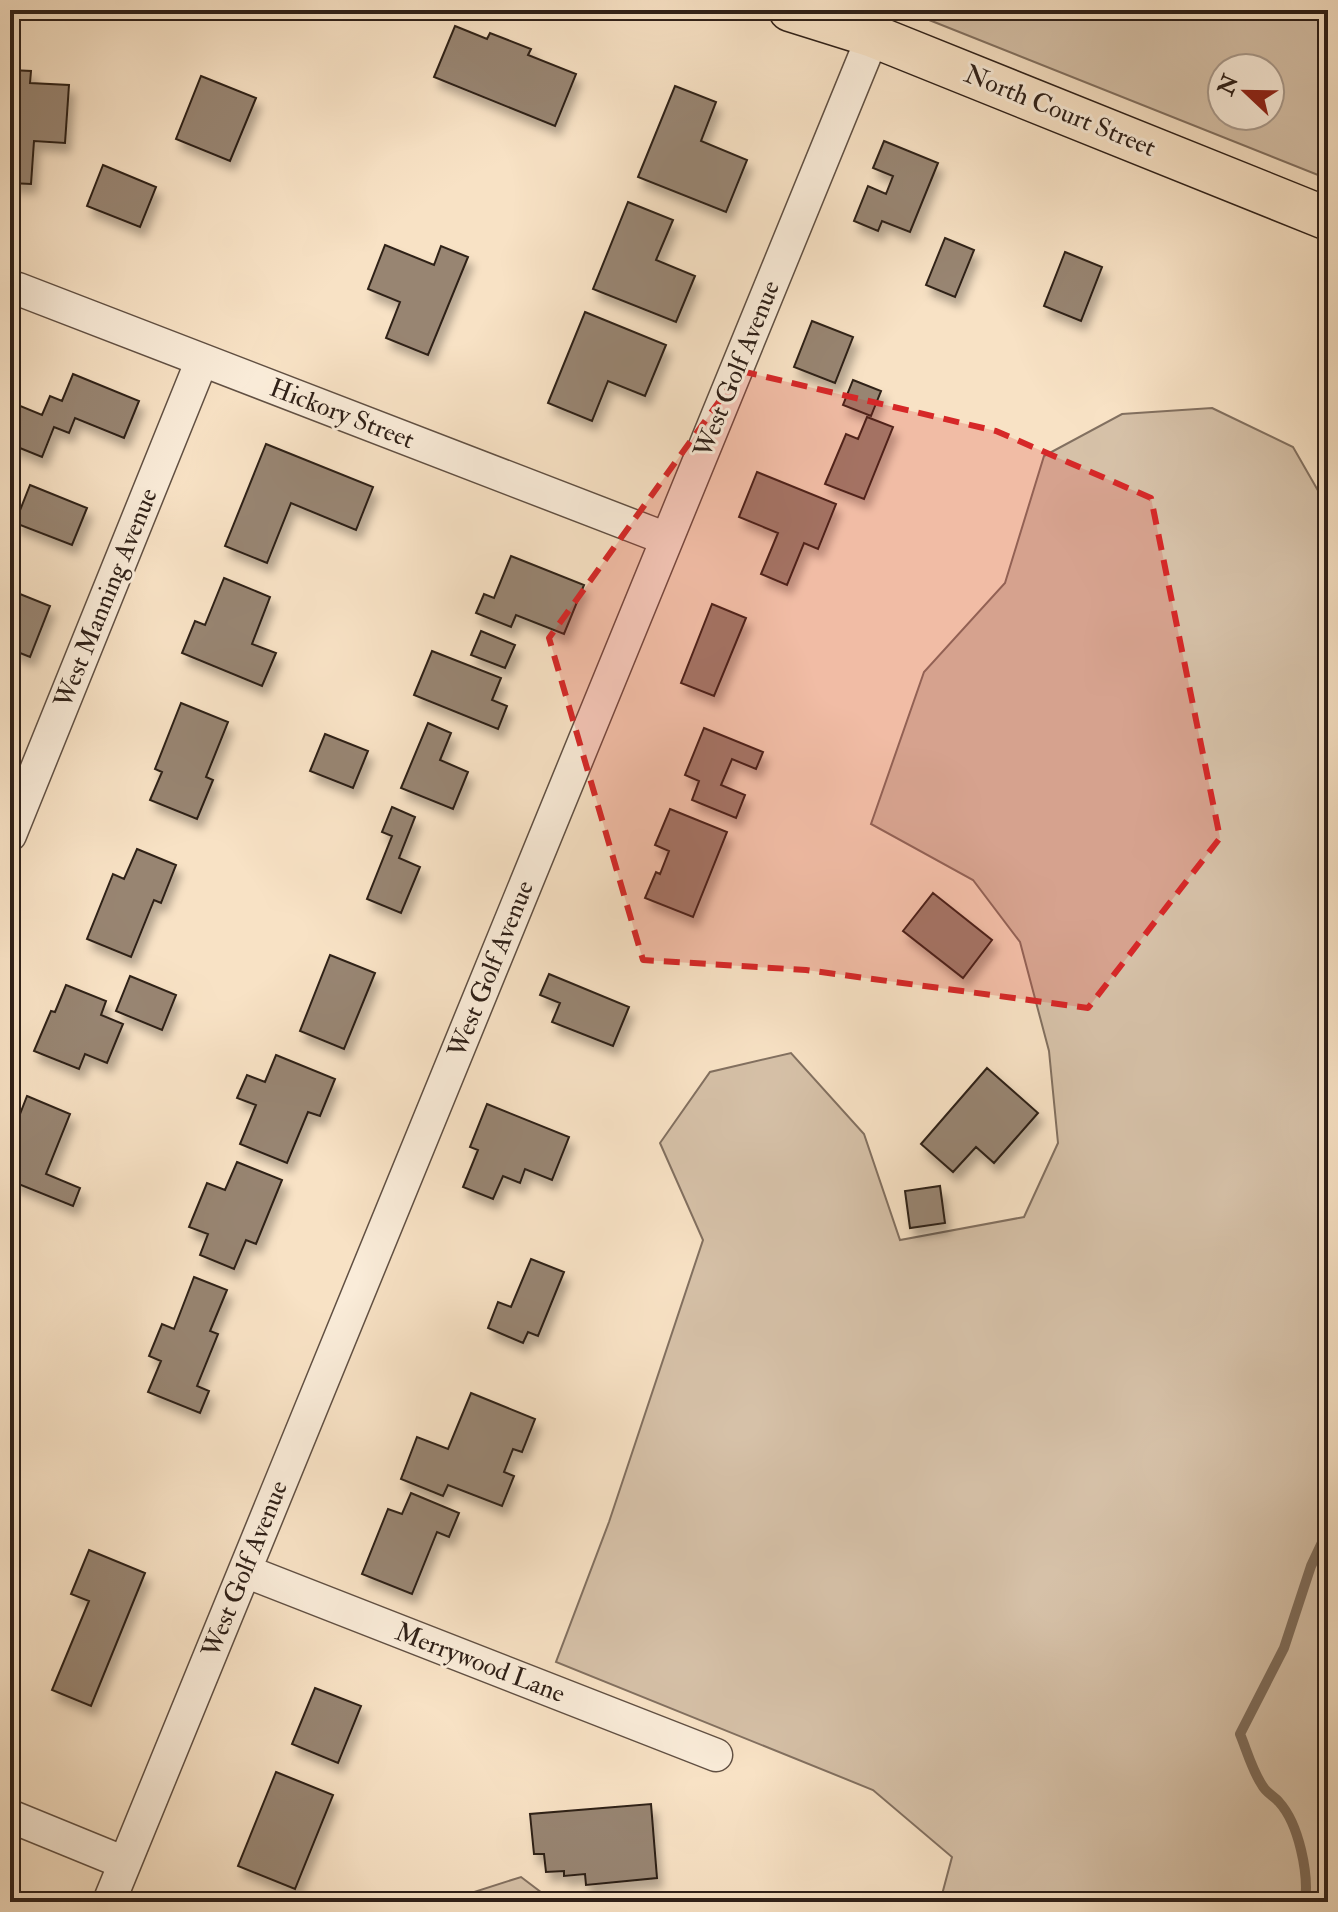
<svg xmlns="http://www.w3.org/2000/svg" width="1338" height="1912" viewBox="0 0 1338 1912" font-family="'IM FELL Double Pica',serif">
<defs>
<filter id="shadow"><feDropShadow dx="5" dy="9" stdDeviation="4" flood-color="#0004"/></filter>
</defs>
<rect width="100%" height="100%" fill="#f8e2c5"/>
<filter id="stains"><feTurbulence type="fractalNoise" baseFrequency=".0025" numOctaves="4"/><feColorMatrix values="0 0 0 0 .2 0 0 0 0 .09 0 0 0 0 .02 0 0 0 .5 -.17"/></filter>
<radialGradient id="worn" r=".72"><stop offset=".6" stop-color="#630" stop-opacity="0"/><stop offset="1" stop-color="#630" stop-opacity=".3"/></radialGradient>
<path fill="#d6c1a8" stroke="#827060" stroke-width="2" fill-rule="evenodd" d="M904 10H1328V179ZM1222 68H1270V116H1222Z
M1212 408 1293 447 1328 508V1902H940L952 1857 873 1790 556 1662 609 1522 703 1240 660 1143 710 1072 791 1053 864 1134 900 1240 1024 1217 1058 1143 1049 1051 1020 942 973 880 871 824 924 672 1005 583 1044 456 1122 414Z
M521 1877 554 1902H443Z"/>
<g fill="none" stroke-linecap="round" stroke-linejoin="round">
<path stroke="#7f6d5c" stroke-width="10" d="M1305 1902C1309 1874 1299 1824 1279 1802 1274 1796 1266 1793 1262 1785 1252 1770 1247 1751 1240 1734L1284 1648 1311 1566 1328 1530"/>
</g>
<path fill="#988572" stroke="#2f2018" stroke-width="2" filter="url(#shadow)" d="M455 26 487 39 490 33 531 49 528 55 576 74 555 126 434 77Z
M10 70 31 71 30 83 69 85 65 143 34 141 31 184 10 183Z
M201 76 256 98 230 161 176 139Z
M675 86 716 102 701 141 747 160 726 212 638 177Z
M884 141 938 163 910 232 882 221 878 231 854 221 868 186 886 194 893 176 873 168Z
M103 165 156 187 140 227 87 206Z
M628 202 673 220 656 260 695 276 676 322 593 289Z
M945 238 974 250 955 297 926 285Z
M385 245 434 265 441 246 468 257 428 355 386 338 400 302 368 289Z
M1065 252 1102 267 1081 321 1044 306Z
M585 312 666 345 645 396 608 381 592 421 548 403Z
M812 321 853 337 835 383 794 367Z
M73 374 139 401 124 438 75 418 69 433 54 427 42 457 10 444V424L18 405 42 415 50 396 62 401Z
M853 380 881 391 871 416 843 405Z
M867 417 893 427 864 499 825 484 846 434 858 439Z
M266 444 373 487 356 530 291 503 267 563 225 546Z
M757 472 836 504 818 549 804 543 787 585 761 574 778 533 739 517Z
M30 485 87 508 72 545 15 523Z
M511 556 584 585 564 634 516 615 511 627 476 613 484 594 494 598Z
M224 578 270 597 252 644 276 653 262 686 182 653 195 621 205 625Z
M10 590 50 606 30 657 10 649Z
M712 604 746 618 714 696 681 683Z
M481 631 515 645 505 668 471 655Z
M432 651 501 678 492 700 507 706 498 729 414 695Z
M181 703 228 722 206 777 213 780 197 819 150 800 162 772 155 769Z
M428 723 451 733 440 760 468 772 453 809 401 788Z
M704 728 763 752 756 769 732 759 721 785 745 795 736 818 692 800 699 781 685 775Z
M325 734 368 751 353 788 310 771Z
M392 807 415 817 399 858 420 867 401 913 367 899 392 836 382 832Z
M670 809 727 832 693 917 645 898 656 872 660 874 669 851 655 845Z
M137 849 176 865 161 903 154 900 131 957 87 939 113 874 124 879Z
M933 893 992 940 963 978 903 931Z
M330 955 375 973 344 1049 300 1031Z
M549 974 629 1007 613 1046 552 1022 560 1003 540 995Z
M130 976 176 995 162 1030 116 1011Z
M66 985 106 1001 101 1015 123 1024 107 1063 85 1054 79 1069 34 1051 51 1011 55 1012Z
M276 1055 335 1079 320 1116 308 1112 287 1163 240 1144 256 1105 237 1098 247 1075 265 1082Z
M987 1068 1038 1113 994 1163 976 1147 953 1172 921 1144Z
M27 1096 70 1114 46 1174 80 1188 73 1206 11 1181 17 1166 10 1163V1140Z
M487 1104 569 1137 552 1180 525 1169 520 1183 503 1176 493 1199 463 1187 478 1150 470 1147Z
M237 1162 282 1180 256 1244 246 1240 234 1269 200 1255 208 1234 189 1227 207 1183 225 1190Z
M940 1186 945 1223 910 1228 905 1191Z
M531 1259 564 1272 538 1336 528 1332 523 1343 488 1328 498 1302 511 1307Z
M194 1277 227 1290 210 1331 218 1334 197 1386 209 1391 200 1413 148 1392 161 1361 149 1356 162 1324 174 1329Z
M471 1393 535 1419 522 1452 513 1449 504 1472 514 1476 502 1506 448 1485 443 1496 401 1479 417 1437 448 1449Z
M411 1493 459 1513 449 1537 437 1532 412 1594 362 1574 388 1509 402 1514Z
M89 1550 145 1573 91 1706 52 1690 89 1601 71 1594Z
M315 1688 361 1706 338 1763 292 1744Z
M276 1772 333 1795 295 1889 238 1866Z
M651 1804 657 1878 586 1885 585 1874 564 1876V1871L546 1872 544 1854H534L530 1814Z"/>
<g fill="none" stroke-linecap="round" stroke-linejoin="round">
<defs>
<path id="minor" d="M18 289 667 539
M10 835 202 360
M245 1571 716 1755
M10 1816 125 1863
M109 1902 873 36"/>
<path id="major" d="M790 10 873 36 1328 219"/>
</defs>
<use href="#minor" stroke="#615043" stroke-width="35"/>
<use href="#major" stroke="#2f2018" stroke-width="45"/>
<use href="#minor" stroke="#faecd9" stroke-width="32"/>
<use href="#major" stroke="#f8e2c5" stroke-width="42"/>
</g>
<path fill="#d62828" fill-opacity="0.2" stroke="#d62828" stroke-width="6" stroke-dasharray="16 10" stroke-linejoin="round" d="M741 371 996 431 1151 498 1220 838 1088 1008 806 970 643 960 549 638Z"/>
<g text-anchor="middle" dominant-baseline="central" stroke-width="6" stroke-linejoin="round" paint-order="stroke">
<g font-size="26" fill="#2f2018" stroke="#faecd9">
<text transform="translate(1060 111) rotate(22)">North Court Street</text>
<text transform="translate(737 369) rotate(-68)">West Golf Avenue</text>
<text transform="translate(342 414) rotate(21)">Hickory Street</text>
<text transform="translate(106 598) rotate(-68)">West Manning Avenue</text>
<text transform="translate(491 969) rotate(-68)">West Golf Avenue</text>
<text transform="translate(245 1569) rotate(-68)">West Golf Avenue</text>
<text transform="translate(480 1663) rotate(21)">Merrywood Lane</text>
</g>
</g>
<rect width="1338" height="1912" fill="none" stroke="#f8e2c5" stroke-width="40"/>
<rect x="12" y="12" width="1314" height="1888" fill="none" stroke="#2f2018" stroke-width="4"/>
<rect x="20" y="20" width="1298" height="1872" fill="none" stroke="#2f2018" stroke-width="2"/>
<g transform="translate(1246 92) rotate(292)"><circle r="38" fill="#faecd9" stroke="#a99a8c" stroke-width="2"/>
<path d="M0-6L14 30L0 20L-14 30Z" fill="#8f2418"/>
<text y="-12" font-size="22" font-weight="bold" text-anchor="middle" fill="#2f2018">N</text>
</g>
<rect width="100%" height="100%" filter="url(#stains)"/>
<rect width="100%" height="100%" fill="url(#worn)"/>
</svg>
